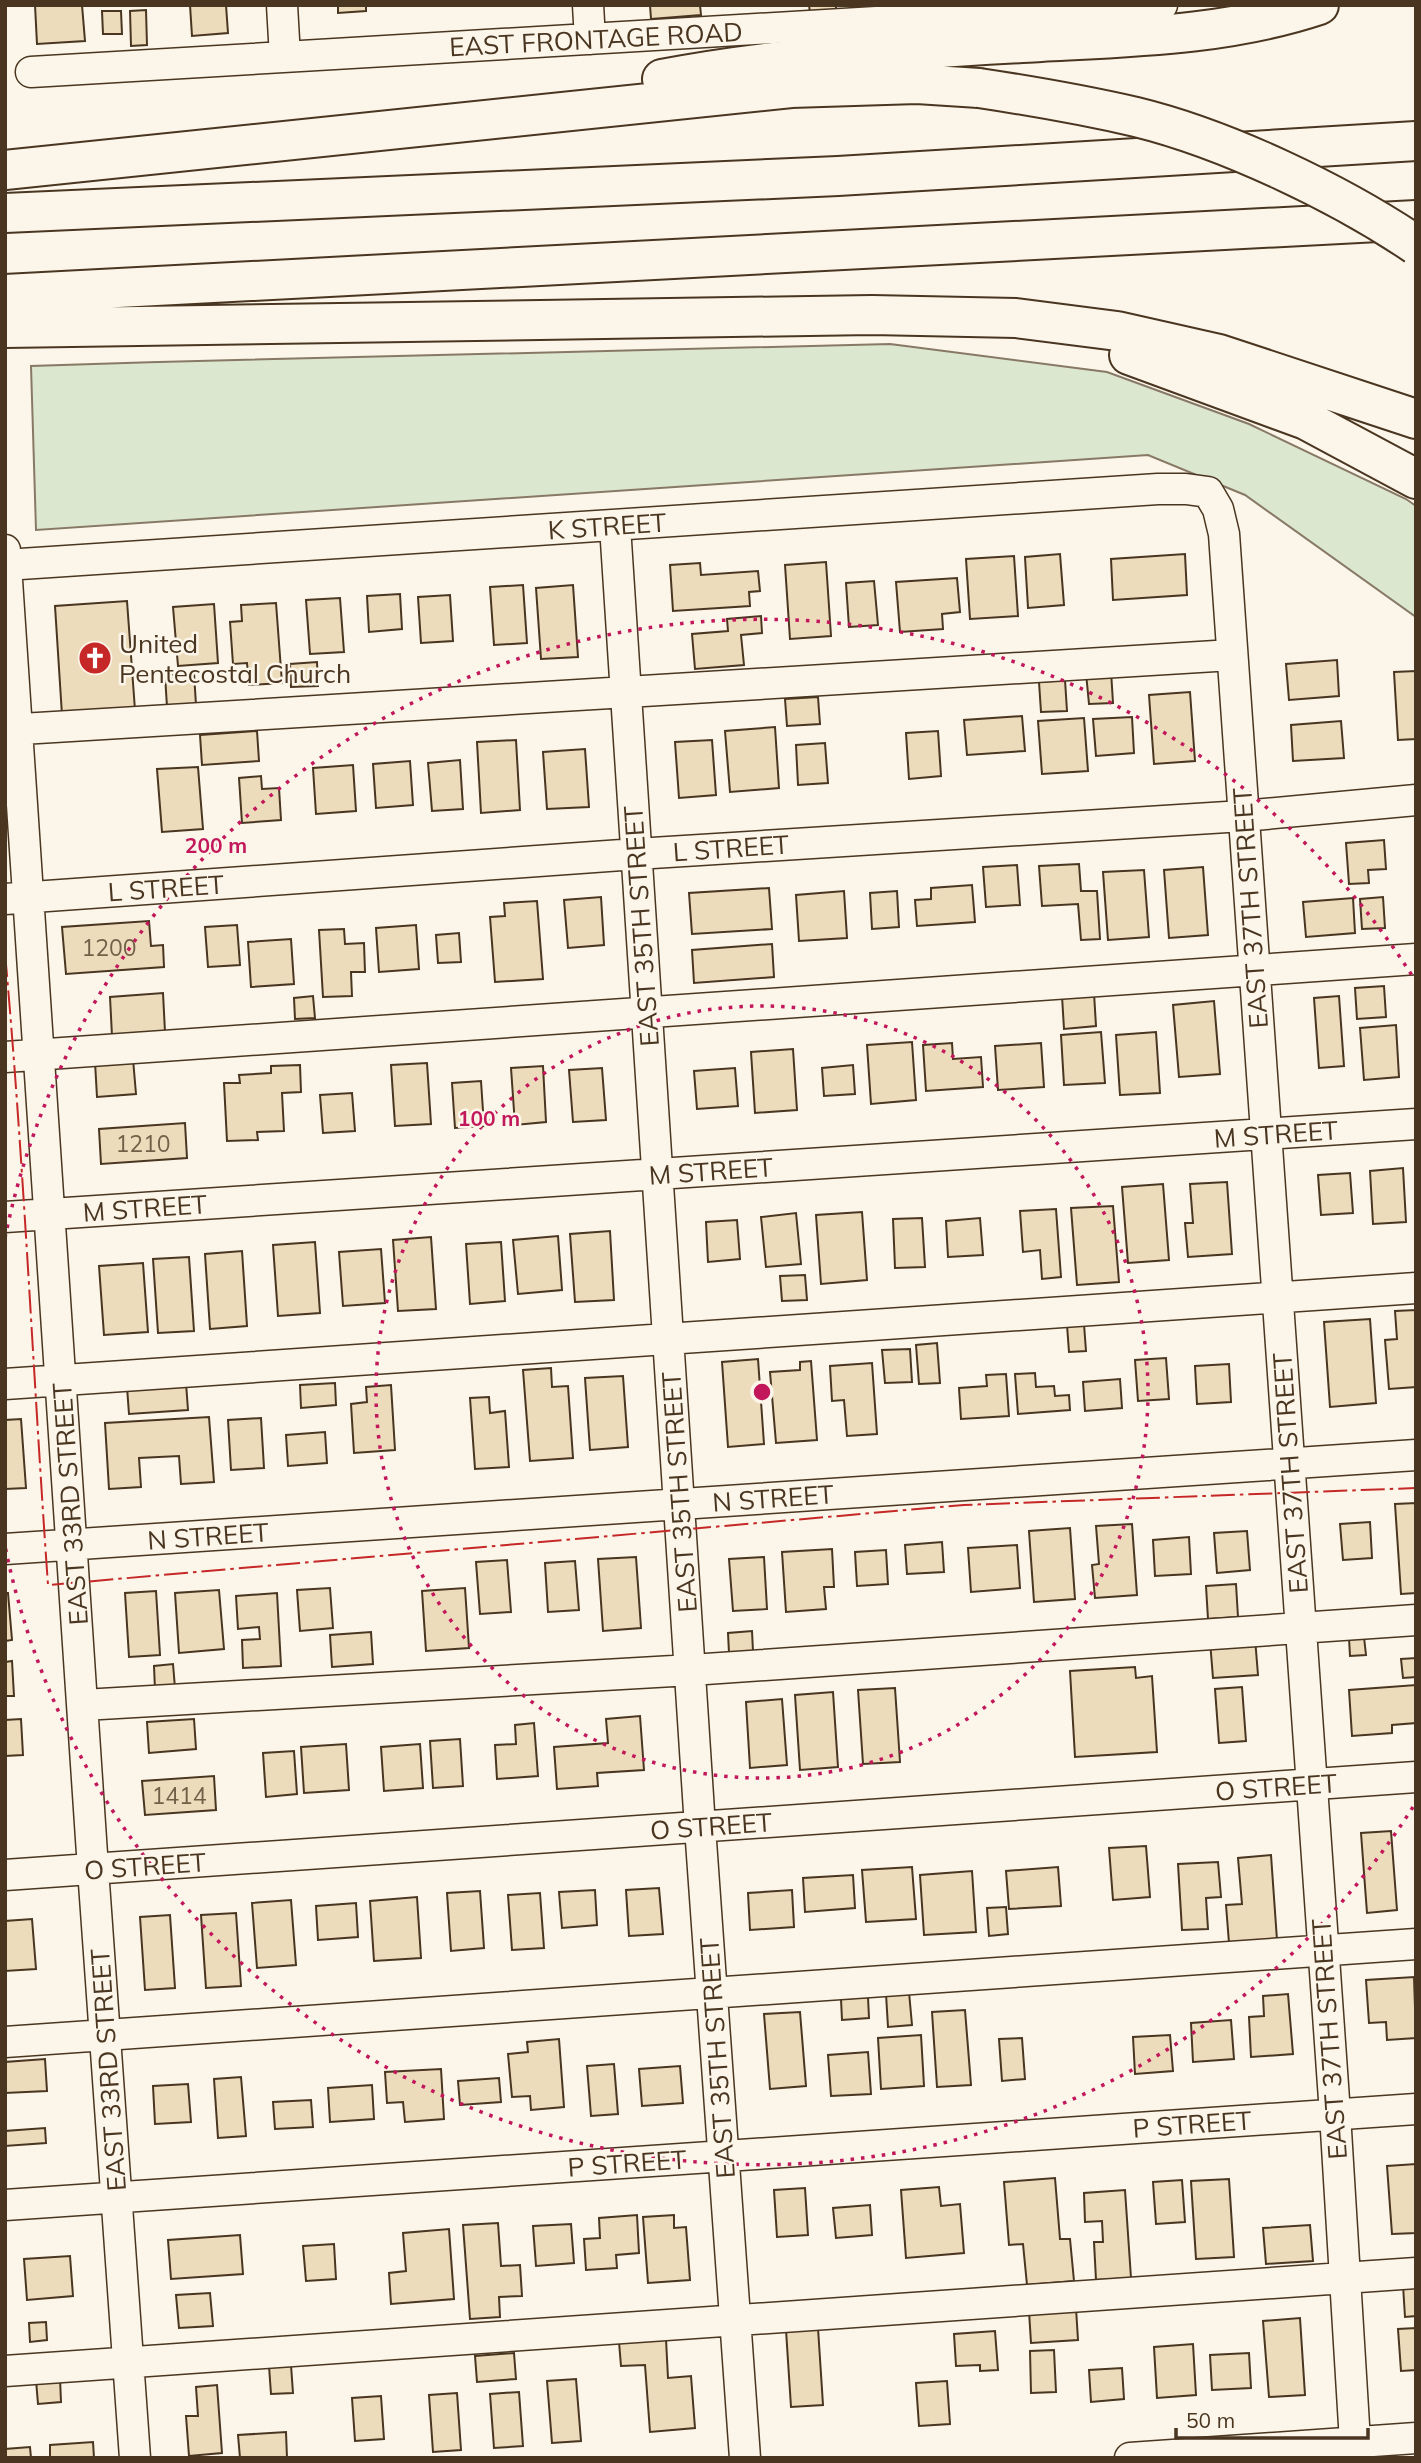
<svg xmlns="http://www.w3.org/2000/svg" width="1421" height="2463" viewBox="0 0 1421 2463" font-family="Mulish,sans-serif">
<rect width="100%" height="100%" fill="#fbf6e9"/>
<path fill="#dce7d0" stroke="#887966" stroke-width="2" d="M890 344 1107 372 1249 424 1406 499 1416 506V617L1245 495 1148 455 36 530 31 366C317 356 603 352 890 344Z"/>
<path fill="#ecdcbc" stroke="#4a3520" stroke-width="2" d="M35 5H82L85 41 37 44Z
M190 5H226L228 33 192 36Z
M338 5H366V11L338 13Z
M650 5H700L701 15 651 19Z
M809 5H836V11L810 13Z
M146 10 147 45 131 46 130 11Z
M102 11H121L122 34H103Z
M1060 554 1064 605 1028 608 1025 557Z
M1185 554 1187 595 1113 600 1111 559Z
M1014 556 1018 616 970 619 966 559Z
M826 562 831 636 790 639 785 565Z
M700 563 701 575 758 571 760 591 749 592 750 606 673 611 670 565Z
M957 578 960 612 942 614 943 629 900 632 896 582Z
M874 581 878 625 849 627 846 583Z
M523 585 527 643 494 645 490 587Z
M573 585 578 657 541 659 536 588Z
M400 594 402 629 369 632 367 596Z
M450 595 453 641 421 643 418 597Z
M340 598 344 652 310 654 306 600Z
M127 601 135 710 62 715 55 606Z
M276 603 282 683 249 685 247 663 233 664 230 622 242 621 241 605Z
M214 604 218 663 178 666 173 607Z
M761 616 762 633 741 635 744 665 695 669 692 634 728 631 727 619Z
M1337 660 1339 696 1289 700 1286 664Z
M317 662 318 686 291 687 290 664Z
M1111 671 1113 703 1089 704 1086 673Z
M1416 671V739L1398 740 1394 672Z
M194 673 196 705 167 707 165 675Z
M1065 680 1067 711 1041 712 1039 682Z
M1190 692 1195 761 1154 764 1149 695Z
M818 697 820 724 787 726 785 699Z
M1022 716 1025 751 967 755 964 720Z
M1132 717 1134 753 1096 756 1093 719Z
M1084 718 1088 771 1042 774 1038 721Z
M1341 721 1344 758 1293 761 1291 725Z
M775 727 779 788 730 792 725 731Z
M257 731 259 761 202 765 200 735Z
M938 731 941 776 909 779 906 733Z
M516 740 520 810 481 813 477 742Z
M712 740 716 795 679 798 675 742Z
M825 743 828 783 798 785 796 745Z
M585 749 589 807 547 809 543 752Z
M460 760 463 809 432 811 428 763Z
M410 761 413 805 376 808 373 764Z
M353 765 356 811 316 814 313 768Z
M198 767 203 829 162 832 157 769Z
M261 776 262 789 279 788 281 820 242 823 239 778Z
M1384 840 1386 869 1368 870 1369 883 1349 884 1346 843Z
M1079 864 1081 891H1097L1100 939 1081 940 1078 904 1042 906 1039 866Z
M1017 865 1020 905 986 907 983 867Z
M1203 867 1208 935 1169 938 1164 870Z
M1144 870 1149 937 1108 940 1103 872Z
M972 885 975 922 917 926 915 900 931 899V888Z
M769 888 772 929 692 934 689 893Z
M844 891 847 938 799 941 796 895Z
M897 891 899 927 872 929 870 893Z
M601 897 604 945 568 948 564 900Z
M1383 897 1385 928 1362 929 1360 899Z
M1353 898 1355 933 1306 937 1303 902Z
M537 901 543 979 495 982 490 917 505 916 504 903Z
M149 921 151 946 163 945 164 967 66 974 62 927Z
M237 925 240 965 208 967 205 927Z
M416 925 419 969 379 972 376 928Z
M344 929 345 944 364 943 365 972H351L352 996 323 997 319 930Z
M459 933 461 962 438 963 436 935Z
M291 939 294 984 251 987 248 942Z
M772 944 774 977 694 983 692 950Z
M1384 986 1386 1017 1357 1019 1355 988Z
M163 993 165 1032 112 1036 110 997Z
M1094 993 1096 1026 1064 1029 1062 996Z
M313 996 315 1018 295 1019 294 998Z
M1339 996 1344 1066 1319 1068 1314 998Z
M1214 1001 1220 1074 1179 1077 1173 1005Z
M1396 1025 1399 1077 1364 1080 1360 1028Z
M1101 1032 1105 1083 1064 1085 1061 1035Z
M1156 1032 1160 1093 1120 1095 1116 1035Z
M912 1042 916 1100 871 1104 867 1045Z
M952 1043 953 1059 981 1057 983 1087 926 1091 923 1045Z
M1041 1043 1044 1087 998 1090 995 1046Z
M793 1049 797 1110 755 1113 751 1052Z
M133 1059 136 1094 97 1097 95 1062Z
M427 1063 431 1124 395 1126 391 1065Z
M300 1065 301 1092 282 1093 284 1131 257 1132 258 1140 227 1141 224 1083H240L239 1075 271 1073V1066Z
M853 1065 855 1094 824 1096 822 1068Z
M543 1066 546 1122 515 1125 511 1068Z
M602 1068 606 1120 573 1122 569 1070Z
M735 1068 738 1106 697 1109 694 1071Z
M481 1081 484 1126 455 1128 452 1083Z
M352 1093 355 1131 323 1133 320 1095Z
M185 1123 187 1158 101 1164 99 1129Z
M1403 1168 1406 1222 1373 1224 1370 1171Z
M1350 1173 1353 1213 1321 1215 1318 1175Z
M1227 1182 1232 1254 1188 1257 1185 1223H1193L1190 1184Z
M1163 1184 1169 1260 1128 1263 1122 1187Z
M1113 1206 1119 1282 1077 1285 1071 1208Z
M1056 1209 1061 1277 1042 1279 1040 1250 1023 1252 1020 1211Z
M862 1212 867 1280 821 1284 816 1215Z
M796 1213 801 1264 766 1267 761 1217Z
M922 1218 925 1267 895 1268 893 1219Z
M980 1218 983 1255 948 1257 946 1221Z
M737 1220 740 1259 708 1262 706 1222Z
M610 1231 614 1300 575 1302 570 1234Z
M558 1236 562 1290 518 1294 513 1240Z
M431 1237 436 1309 398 1311 393 1240Z
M315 1242 320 1313 278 1316 273 1245Z
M501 1242 505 1301 470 1304 466 1244Z
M381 1249 385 1303 343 1306 339 1252Z
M242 1251 247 1326 210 1329 205 1254Z
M189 1257 194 1331 158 1333 153 1259Z
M143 1263 148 1332 104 1335 99 1266Z
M805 1275 807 1300 782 1301 780 1276Z
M1416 1310V1387L1389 1389 1385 1340 1397 1339 1395 1311Z
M1370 1319 1376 1403 1330 1407 1324 1322Z
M1084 1324 1086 1351 1069 1352 1067 1325Z
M937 1343 940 1383 919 1384 916 1345Z
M910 1349 912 1382 885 1383 882 1350Z
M1166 1358 1169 1399 1138 1401 1135 1360Z
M758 1359 764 1444 728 1447 722 1362Z
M811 1361 817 1440 776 1443 770 1372 800 1370V1362Z
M872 1363 877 1434 847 1436 844 1400 832 1401 830 1366Z
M1229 1364 1231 1402 1197 1404 1195 1366Z
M551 1368 552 1387 568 1386 573 1458 530 1461 523 1370Z
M1035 1373 1036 1387 1054 1386 1055 1396 1069 1395 1070 1410 1018 1414 1015 1374Z
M1006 1374 1009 1416 961 1419 959 1388 987 1386 986 1375Z
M623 1376 628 1447 590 1450 585 1378Z
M1120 1379 1122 1408 1085 1411 1083 1382Z
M186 1383 188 1410 129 1414 127 1387Z
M335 1383 336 1405 301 1408 300 1385Z
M391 1385 395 1450 354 1453 351 1404 367 1402 366 1387Z
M489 1397 490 1413 505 1411 509 1467 475 1469 470 1398Z
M209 1417 214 1482 181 1484 179 1456 139 1458 141 1487 109 1489 105 1423Z
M261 1418 264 1468 231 1470 228 1420Z
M21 1419 26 1488 5 1489V1420Z
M325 1432 327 1463 288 1466 286 1435Z
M1416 1503V1593L1401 1594 1395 1504Z
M1370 1522 1372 1558 1343 1560 1340 1524Z
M1132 1524 1137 1595 1095 1598 1092 1565 1099 1564 1096 1526Z
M1070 1528 1075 1599 1034 1602 1029 1531Z
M1247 1531 1250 1570 1217 1573 1214 1533Z
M1189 1537 1191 1574 1155 1576 1153 1540Z
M942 1542 944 1572 907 1574 905 1545Z
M1017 1545 1020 1588 971 1592 968 1548Z
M832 1549 834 1587H824L826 1609 786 1612 782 1552Z
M886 1550 888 1584 857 1586 855 1552Z
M636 1557 641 1628 603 1631 598 1559Z
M764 1557 767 1609 733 1611 729 1559Z
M507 1560 511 1612 480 1614 476 1562Z
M575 1561 579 1610 548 1612 545 1563Z
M1236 1584 1238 1617 1208 1619 1206 1586Z
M330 1588 333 1628 300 1631 297 1590Z
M465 1588 469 1648 426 1651 422 1591Z
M219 1590 224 1649 179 1653 175 1593Z
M156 1591 160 1655 129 1657 125 1593Z
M5 1593H8L12 1640 5 1641Z
M277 1593 281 1666 243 1668 242 1640 260 1639 259 1627 238 1629 236 1596Z
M752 1631 753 1651 729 1653 728 1633Z
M371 1632 373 1664 332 1667 330 1635Z
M1364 1637 1366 1655 1350 1656 1349 1638Z
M1255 1638 1258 1675 1213 1678 1210 1641Z
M1416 1658V1677L1403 1678 1401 1659Z
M12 1661 14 1696H5V1662Z
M173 1664 175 1688 155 1690 154 1666Z
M1135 1667 1136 1678 1152 1676 1157 1752 1075 1757 1070 1671Z
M1416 1685V1723L1392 1725V1733L1352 1736 1349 1690Z
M1242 1687 1246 1741 1219 1743 1215 1689Z
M895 1688 900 1762 863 1764 858 1690Z
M833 1692 838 1767 800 1770 795 1695Z
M782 1699 787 1765 750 1768 746 1702Z
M640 1716 644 1770 597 1773 598 1786 557 1789 554 1747 608 1743 606 1719Z
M21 1719 23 1755 5 1756V1720Z
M194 1719 196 1749 149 1753 147 1722Z
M534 1723 538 1776 497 1779 495 1745 516 1744 515 1725Z
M460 1739 463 1786 433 1788 430 1741Z
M346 1744 349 1790 304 1793 301 1747Z
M420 1744 423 1788 384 1791 381 1747Z
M294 1751 297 1794 266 1797 263 1753Z
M214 1776 216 1810 145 1815 142 1781Z
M1391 1831 1397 1910 1367 1913 1361 1833Z
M1146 1846 1150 1897 1113 1900 1109 1848Z
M1271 1855 1277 1940 1229 1943 1226 1905 1242 1904 1238 1858Z
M1218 1862 1221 1897 1206 1898 1208 1929 1182 1930 1178 1864Z
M912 1867 916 1919 866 1922 862 1870Z
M1058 1867 1061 1906 1009 1909 1006 1871Z
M972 1871 976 1932 924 1935 920 1875Z
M853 1875 855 1908 805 1912 803 1878Z
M659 1888 663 1934 629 1936 626 1890Z
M595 1890 597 1925 562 1928 559 1892Z
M792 1890 794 1927 750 1930 748 1893Z
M480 1891 484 1948 451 1951 447 1893Z
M540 1893 544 1948 512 1950 508 1895Z
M417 1897 421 1958 374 1961 370 1901Z
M291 1900 296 1965 257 1968 252 1903Z
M356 1903 358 1937 318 1940 316 1906Z
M1006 1907 1008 1934 989 1936 987 1908Z
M236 1913 241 1986 206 1988 201 1915Z
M170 1915 175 1988 145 1990 140 1917Z
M32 1919 36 1969 5 1971V1921Z
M1414 1977 1416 2038 1387 2040 1386 2022 1369 2023 1366 1980Z
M909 1992 912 2025 888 2027 886 1994Z
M1288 1994 1293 2054 1251 2057 1249 2017 1264 2016 1263 1996Z
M868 1997 869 2018 842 2020 841 1999Z
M965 2010 971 2085 937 2087 932 2012Z
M800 2012 806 2086 770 2089 764 2014Z
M1231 2020 1234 2059 1193 2062 1191 2023Z
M921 2035 924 2086 881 2089 878 2038Z
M1170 2035 1173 2071 1135 2074 1133 2037Z
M1022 2038 1025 2079 1002 2081 999 2039Z
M559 2039 564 2107 531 2110 530 2096 512 2097 508 2054 528 2052 527 2042Z
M868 2052 871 2094 831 2096 828 2055Z
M45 2059 47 2091 5 2093V2062Z
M614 2064 618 2114 591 2116 587 2066Z
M680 2066 683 2103 642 2106 639 2069Z
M441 2069 444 2119 405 2122 403 2102 387 2103 385 2072Z
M241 2077 246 2136 218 2138 214 2079Z
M499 2078 501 2102 460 2105 458 2081Z
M188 2084 191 2122 155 2124 153 2086Z
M372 2085 374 2119 330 2122 328 2088Z
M311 2100 313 2127 275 2129 273 2102Z
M45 2128 46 2143 5 2146V2131Z
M1416 2164V2233L1392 2234 1387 2166Z
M1055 2178 1060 2239H1070L1074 2281 1027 2285 1023 2244 1009 2245 1004 2182Z
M1229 2179 1234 2257 1196 2259 1191 2181Z
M1182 2180 1185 2222 1156 2224 1153 2182Z
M939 2187 941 2206 960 2204 964 2253 906 2258 901 2190Z
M805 2188 808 2235 777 2237 774 2190Z
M1125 2190 1131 2278 1096 2280 1094 2242H1103L1102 2221 1085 2222 1084 2193Z
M870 2205 872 2235 836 2238 833 2208Z
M637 2215 639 2253 616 2255 617 2268 586 2270 584 2239 600 2238 599 2218Z
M674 2215V2228L686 2227 690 2280 648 2283 643 2217Z
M498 2223 501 2266 520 2265 522 2296 499 2297 500 2317 470 2319 463 2225Z
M571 2224 574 2263 536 2266 533 2226Z
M1310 2225 1313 2261 1266 2264 1263 2228Z
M449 2229 454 2299 391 2304 389 2273 406 2271 403 2233Z
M240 2235 243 2274 171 2279 168 2240Z
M334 2244 336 2279 306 2281 303 2246Z
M70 2256 73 2296 27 2300 24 2259Z
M1416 2284V2316L1405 2317 1403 2285Z
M210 2293 213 2326 179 2328 176 2295Z
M1076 2308 1078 2340 1031 2343 1029 2311Z
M1300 2318 1305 2395 1269 2397 1263 2321Z
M46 2322 47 2340 30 2342 29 2323Z
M818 2328 823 2405 791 2407 786 2330Z
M1416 2328V2370L1401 2371 1398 2329Z
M995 2331 998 2370 980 2371V2365L956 2366 954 2334Z
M666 2339 668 2378 691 2376 695 2428 650 2432 645 2365 621 2366 619 2342Z
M1193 2344 1196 2395 1157 2398 1154 2347Z
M1054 2350 1056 2392 1031 2393 1030 2351Z
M514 2353 516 2379 477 2382 475 2356Z
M1249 2353 1251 2388 1212 2390 1210 2355Z
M291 2365 293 2393 271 2394 269 2366Z
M1122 2368 1124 2399 1091 2402 1089 2370Z
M60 2378 61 2402 38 2404 36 2380Z
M576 2379 581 2441 552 2443 547 2381Z
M947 2381 950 2424 919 2426 916 2383Z
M217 2385 222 2453 189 2456 186 2416H198L196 2387Z
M519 2392 523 2446 494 2448 490 2394Z
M457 2393 461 2450 433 2452 429 2395Z
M381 2396 384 2439 355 2441 352 2398Z
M286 2432 287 2458H240L238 2435Z
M93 2442 94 2458H50V2445Z
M30 2447 31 2458H5V2449Z"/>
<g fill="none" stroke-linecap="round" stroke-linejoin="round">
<defs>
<path id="minor" d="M282 5 285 57
M588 5 590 39
M31 72 1162 5
M615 526 700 1827 745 2458
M5 550 93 1869 135 2458
M5 565 1158 489H1186L1208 492 1218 509 1224 534 1335 2114 1356 2458
M5 730 1232 655
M5 899 636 854 1243 816 1416 800
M5 1057 1416 959
M5 1217 1416 1124
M5 1384 1416 1288
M5 1549 1416 1455
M83 1705 691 1670 1416 1620
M5 1875 1416 1777
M5 2042 1416 1944
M5 2205 1416 2109
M5 2371 1416 2273
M1130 2458 1416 2438"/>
<path id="highway" d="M662 79C788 55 914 49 1041 42 1135 37 1229 35 1319 5
M5 170 791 88 917 84 979 88
M5 213 838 176 1416 141
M5 294 1416 220
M5 328 872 315 1016 318 1117 331 1219 354 1416 419
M1129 355 1306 420 1416 479"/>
</defs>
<use href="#minor" stroke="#4a3520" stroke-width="33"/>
<use href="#highway" stroke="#4a3520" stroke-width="42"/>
<use href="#minor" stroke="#fbf6e9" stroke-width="30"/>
<use href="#highway" stroke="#fbf6e9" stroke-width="38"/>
<defs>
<path id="highway-bridge" d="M979 88C1032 96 1084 105 1136 117 1226 139 1339 193 1416 245"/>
</defs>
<use href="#highway-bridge" stroke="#4a3520" stroke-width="42" stroke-linecap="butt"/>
<use href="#highway-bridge" stroke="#fbf6e9" stroke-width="38"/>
<path stroke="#c62828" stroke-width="2" stroke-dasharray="24 5 3.5 5" stroke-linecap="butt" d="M5 953C24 1163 33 1374 48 1585L964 1505 1416 1488"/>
</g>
<g fill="none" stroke="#c2185b" stroke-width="3.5" stroke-dasharray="3.5 7">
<circle cx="762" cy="1392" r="386"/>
<path d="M1413 1807A772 772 0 0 1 5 1546M5 1238A772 772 0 0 1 1413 977"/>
</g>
<defs>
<symbol id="church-disc" viewBox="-11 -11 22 22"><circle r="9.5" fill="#c62828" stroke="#fbf6e9"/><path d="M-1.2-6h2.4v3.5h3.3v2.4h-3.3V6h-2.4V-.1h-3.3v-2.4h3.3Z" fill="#fff"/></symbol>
</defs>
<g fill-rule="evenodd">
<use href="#church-disc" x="76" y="639" width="38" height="38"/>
</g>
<g text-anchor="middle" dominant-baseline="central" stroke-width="5" stroke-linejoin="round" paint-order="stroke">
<g font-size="23" fill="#725f47">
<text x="109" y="947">1200</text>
<text x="143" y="1143">1210</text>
<text x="179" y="1795">1414</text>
</g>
<g font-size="26" fill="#4a3520" stroke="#fbf6e9">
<text transform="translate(596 39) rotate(-3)">EAST FRONTAGE ROAD</text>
<text transform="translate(607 526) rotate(-4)">K STREET</text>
<text transform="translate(731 848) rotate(-4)">L STREET</text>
<text transform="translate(166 888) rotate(-4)">L STREET</text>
<text transform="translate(1250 908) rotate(-94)">EAST 37TH STREET</text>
<text transform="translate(641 926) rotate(-94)">EAST 35TH STREET</text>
<text transform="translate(1276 1134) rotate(-4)">M STREET</text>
<text transform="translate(711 1171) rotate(-4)">M STREET</text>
<text transform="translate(145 1208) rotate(-4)">M STREET</text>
<text transform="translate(1290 1473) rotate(-94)">EAST 37TH STREET</text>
<text transform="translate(679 1492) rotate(-94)">EAST 35TH STREET</text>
<text transform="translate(773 1498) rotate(-4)">N STREET</text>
<text transform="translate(70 1504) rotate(-94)">EAST 33RD STREET</text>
<text transform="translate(208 1536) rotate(-4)">N STREET</text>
<text transform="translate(1276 1787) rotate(-4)">O STREET</text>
<text transform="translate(711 1826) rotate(-4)">O STREET</text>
<text transform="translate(145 1866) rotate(-4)">O STREET</text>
<text transform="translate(1329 2039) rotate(-94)">EAST 37TH STREET</text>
<text transform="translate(717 2058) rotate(-94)">EAST 35TH STREET</text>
<text transform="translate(108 2070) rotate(-94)">EAST 33RD STREET</text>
<text transform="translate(1192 2124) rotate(-4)">P STREET</text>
<text transform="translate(627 2163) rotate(-4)">P STREET</text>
</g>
<g font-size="26" fill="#4a3520" stroke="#fbf6e9" text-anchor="start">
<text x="119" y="643">United<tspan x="119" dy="30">Pentecostal Church</tspan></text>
</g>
</g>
<circle cx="762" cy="1392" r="10" fill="#c2185b" stroke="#fbf6e9" stroke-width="3.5"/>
<g font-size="21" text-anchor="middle" font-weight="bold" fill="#c2185b" stroke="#fbf6e9" stroke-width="5" stroke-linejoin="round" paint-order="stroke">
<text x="216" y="853">200 m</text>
<text x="489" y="1126">100 m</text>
</g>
<rect width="1421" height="2463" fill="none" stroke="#4a3520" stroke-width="14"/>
<path d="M1176 2428v10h192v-10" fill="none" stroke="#4a3520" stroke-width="3.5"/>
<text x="1186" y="2428" font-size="21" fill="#4a3520" stroke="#fbf6e9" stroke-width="5" paint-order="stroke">50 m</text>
</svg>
